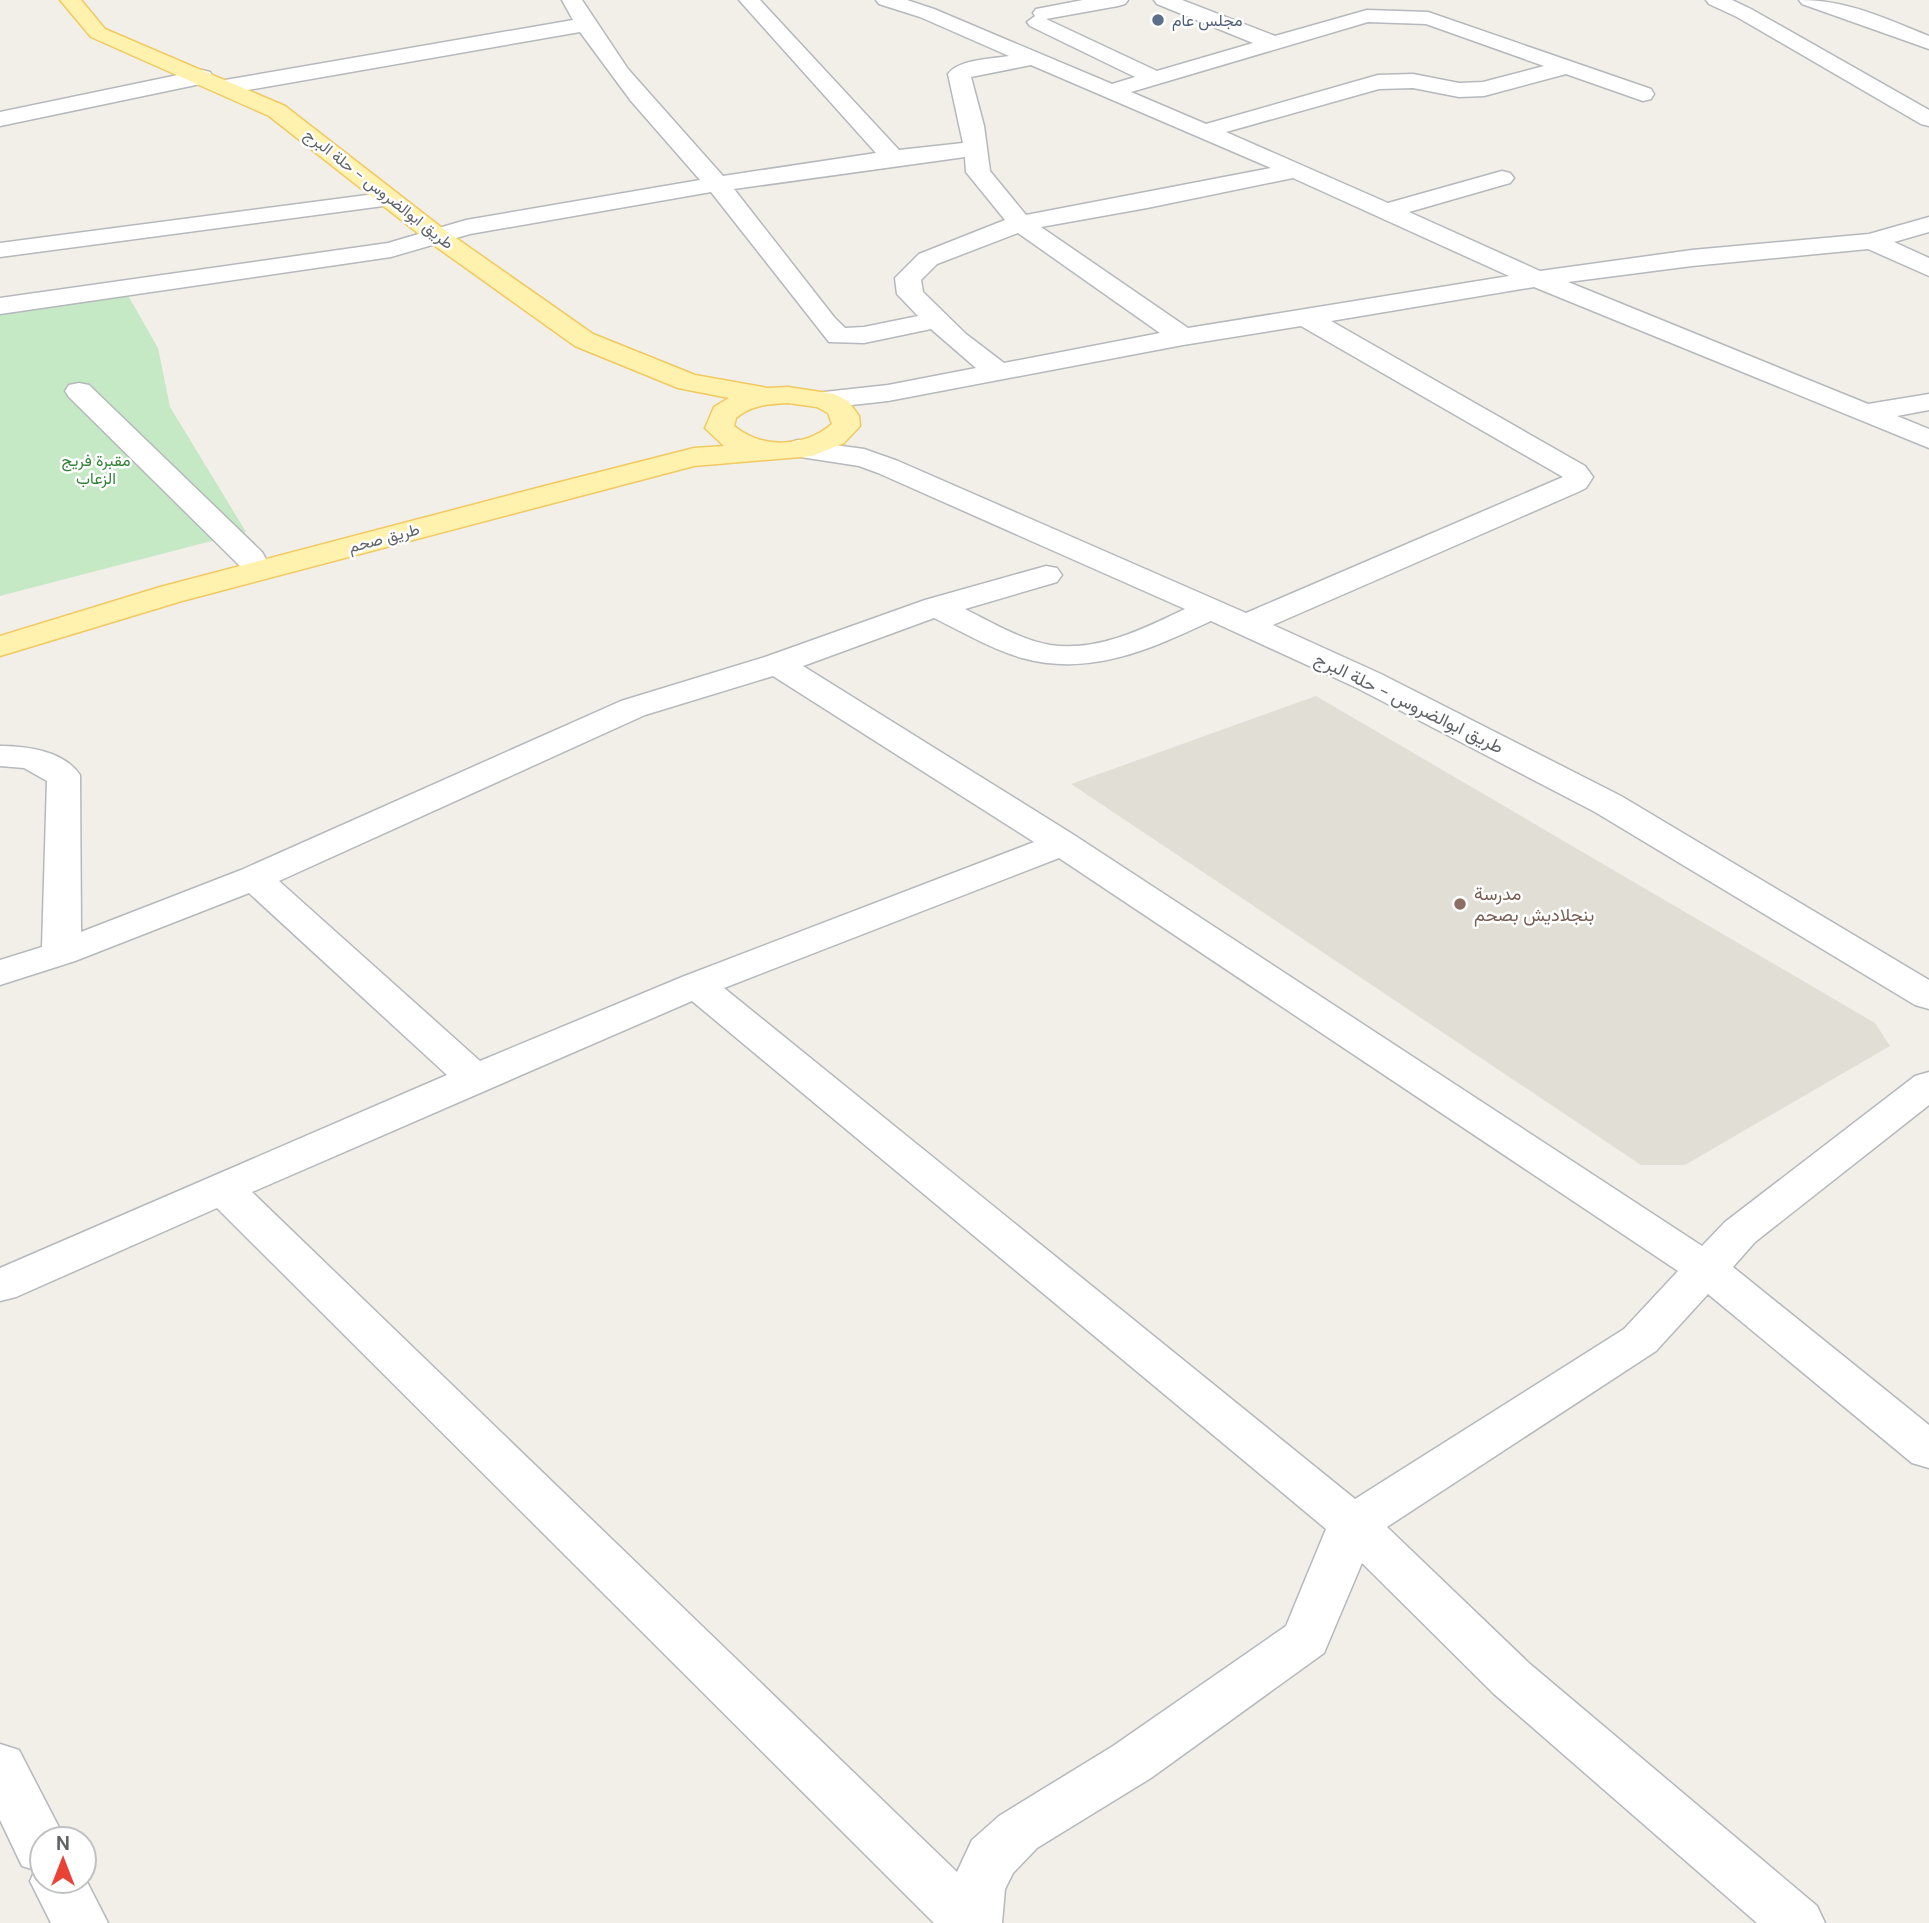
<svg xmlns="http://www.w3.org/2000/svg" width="1929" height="1923" viewBox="0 0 1929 1923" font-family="'DM Sans',Vazirmatn,sans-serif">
<rect width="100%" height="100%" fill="#f1efe8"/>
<path fill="#e1ded6" d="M1316 696 1875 1023 1890 1046 1685 1165H1641L1071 784Z"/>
<path fill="#c5e8c5" d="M126 292 158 348 170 407 246 532 0 596V311Z"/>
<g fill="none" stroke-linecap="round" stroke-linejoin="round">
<defs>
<path id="minor" d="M562 0H582L628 69 723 176 876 153 739 0H760L899 150 963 143 948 74C959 59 992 59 1009 56L920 17 879 4 876 0H907L934 9 1112 84 1135 77 1030 26 1027 22 1035 16 1033 13 1036 9 1083 0H1128L1125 4 1118 6 1046 19 1157 71 1253 43 1157 4 1154 0H1182L1275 36 1367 10 1428 12 1651 89 1654 94 1651 99 1643 101 1566 74 1484 96 1459 97 1413 88 1379 89 1226 132 1388 203 1502 171 1510 173 1514 178 1510 183 1409 212 1540 271 1692 250 1869 234 1929 217V232L1894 242 1929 258V276L1868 249 1692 266 1568 282 1868 404 1929 394V410L1897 416 1929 429V448L1534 287 1331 321 1585 466 1593 477 1586 488 1578 492 1273 625 1381 674 1621 796 1929 980V1009L1915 1005 1595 812 1357 688 1211 621C1151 649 1090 677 1022 658 991 649 963 632 934 618L803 666 1074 835 1702 1246 1725 1222 1915 1076 1929 1072V1105L1755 1242 1733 1267 1929 1425V1468L1912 1463 1708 1294 1656 1351 1387 1527 1530 1664 1817 1906 1825 1923H1757L1494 1694 1362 1563 1324 1653 1151 1778 1037 1848 1013 1873 1005 1889 1002 1923H934L217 1208 16 1297 0 1301V1268L447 1075 249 893 75 961 0 985V960L42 947 47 781 24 768 0 766V746C27 746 64 751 80 775L81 932 241 870 621 701 765 657 925 600 1046 566 1057 568 1062 575 1057 582 965 609C991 622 1021 640 1050 645 1098 652 1143 629 1185 609L878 473 859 466 788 455 784 449 788 443 798 440 864 449 898 461 1246 613 1563 477 1301 326 1183 345 888 401 824 408 814 406 810 400 814 394 824 392 888 385 976 368 931 329 864 343 829 342 711 192 470 234 391 257 0 314V298L388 243 466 220 700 180 631 101 580 32 225 94 217 92 214 87 217 82 225 80 573 20ZM1368 22 1426 24 1544 66 1483 82 1459 83 1413 74 1378 75 1206 124 1131 92ZM1031 65 1271 168 1026 215 990 171 984 126 971 77ZM965 157 966 172 1005 220 919 254 895 278 897 294 918 316 864 327 845 328 834 317 734 189ZM1293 178 1509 276 1188 328 1041 227 1147 208ZM1018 233 1160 333 1004 363 966 334 923 292 921 280 937 264ZM773 676 1034 842 682 977 480 1061 279 881 645 715ZM1059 858 1678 1271 1624 1329 1355 1499 724 988ZM692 1001 1326 1529 1286 1626 1113 1746 999 1816 972 1840 957 1872 252 1192Z
M1706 0H1732L1751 9 1929 110V126L1921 124 1737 17 1709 4Z
M1799 0C1848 0 1884 18 1929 36V49L1802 4Z
M202 70 210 72 213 77 210 82 0 126V112Z
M390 192 398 194 402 199 398 204 0 257V243Z
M79 383 89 385 262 552 266 559 262 566 251 568 240 566 69 397 65 391 69 385Z
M0 1744 19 1750 65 1839H42V1881H84V1876L108 1923H51L30 1881 35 1870 22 1866 0 1820Z"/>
<path id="major" d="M60 0H81L105 29 285 106 446 231 593 334 695 375 768 388 788 387 834 394 848 401 859 416 860 426 844 443 812 456 694 466 182 601 0 656V636L160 587 537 488 694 448 724 446 705 428 714 407 729 398 678 388 575 346 428 241 269 116 91 37ZM788 403 817 407 828 413 832 424C804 448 762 449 734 426L736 418C751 405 769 404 788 403Z"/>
</defs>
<use href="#minor" stroke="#b5b8bc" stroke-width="3"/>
<use href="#major" stroke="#f2c960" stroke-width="3"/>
<use href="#minor" fill="#fff" fill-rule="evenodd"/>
<use href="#major" fill="#fff2af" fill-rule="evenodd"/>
</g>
<circle fill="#5c6f8a" stroke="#fff" stroke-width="2.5" cx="1158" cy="20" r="7"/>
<circle fill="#8d6e63" stroke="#fff" stroke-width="2.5" cx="1460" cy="904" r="7"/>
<g text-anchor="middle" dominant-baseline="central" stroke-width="5" stroke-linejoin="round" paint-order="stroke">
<g font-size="16" fill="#4e5e75" stroke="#fff" text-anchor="start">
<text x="1172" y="20">مجلس عام</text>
</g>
<g font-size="16" fill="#5f6368" stroke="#fff">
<text transform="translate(379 189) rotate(38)">طريق ابوالضروس - حلة البرج</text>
<text transform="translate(384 538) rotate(-15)">طريق صحم</text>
</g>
<g font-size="16" fill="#348238" stroke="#fff">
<text x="96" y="460">مقبرة فريج<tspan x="96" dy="18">الزعاب</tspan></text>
</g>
<g font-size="18" fill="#5f6368" stroke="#fff">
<text transform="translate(1409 703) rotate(26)">طريق ابوالضروس - حلة البرج</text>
</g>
<g font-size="18" fill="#785e54" stroke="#fff" text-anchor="start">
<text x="1474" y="894">مدرسة<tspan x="1474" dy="21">بنجلاديش بصحم</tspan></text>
</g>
</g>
<g transform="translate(63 1860)"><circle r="33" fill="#ffffff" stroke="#bfc1c3" stroke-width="2"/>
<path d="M0-5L12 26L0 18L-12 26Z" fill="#ea4335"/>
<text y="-10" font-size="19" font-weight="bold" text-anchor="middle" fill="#5f6368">N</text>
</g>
</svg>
